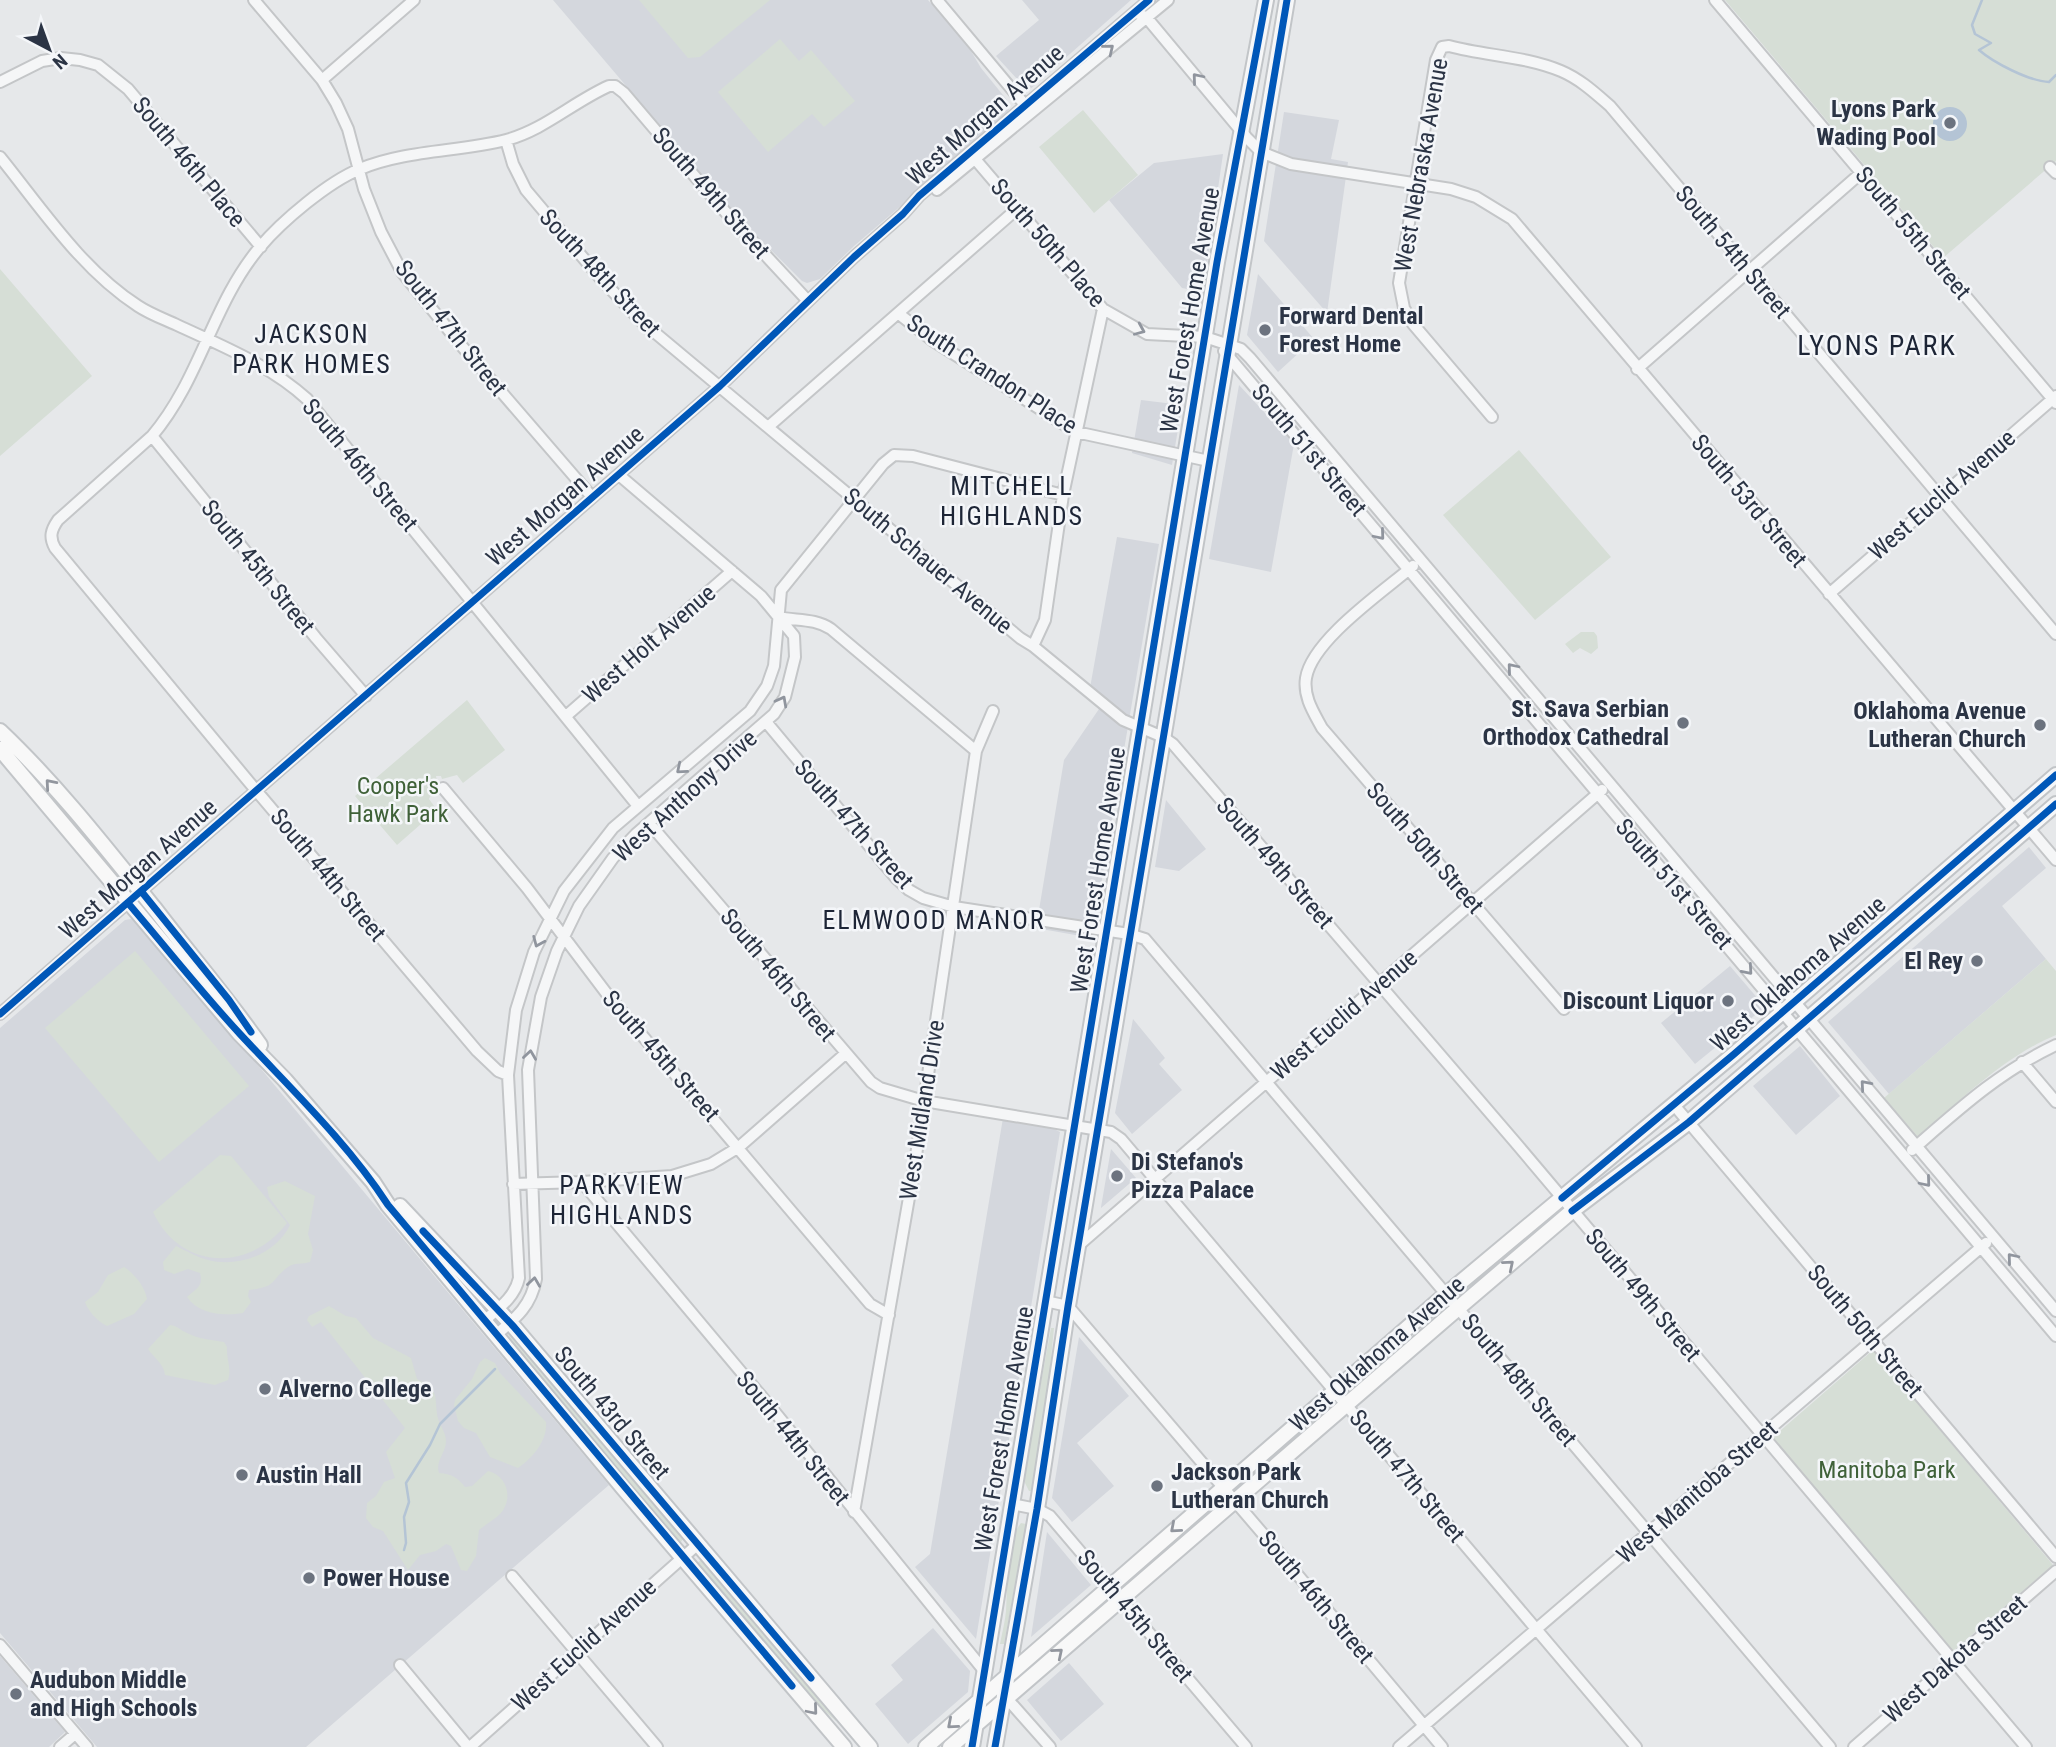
<svg xmlns="http://www.w3.org/2000/svg" width="2056" height="1747" viewBox="0 0 2056 1747" font-family="'Roboto Condensed',sans-serif">
<rect width="100%" height="100%" fill="#e6e8ea"/>
<path fill="#d4d7dd" d="M553 0H928L968 46 981 68 1007 100 1009 109 1005 117 854 246 820 279 807 283 802 281 736 215Z
M1022 0H1131L1028 91 996 56 1039 20Z
M1284 112 1339 120 1331 159 1348 162 1327 313 1264 241Z
M1223 154 1203 292 1182 288 1109 200 1154 163Z
M1258 274 1314 339 1278 372 1247 335Z
M1239 385 1294 444 1271 572 1209 559Z
M1141 400 1182 405 1172 465 1132 453Z
M1117 537 1159 544 1092 938 1036 928 1064 760 1099 709 1088 699Z
M1166 800 1206 849 1179 871 1155 867Z
M2029 847 2046 868 2002 906 2046 959 1889 1094 1828 1022Z
M131 919 136 921 150 936 609 1485 306 1747H97L0 1633V1028L125 920Z
M1730 966 1765 1007 1695 1064 1661 1023Z
M1133 1019 1165 1058 1159 1064 1182 1090 1132 1134 1115 1113Z
M1800 1046 1840 1096 1796 1135 1753 1086Z
M1003 1118 1050 1127 1060 1132 976 1639 915 1567 930 1554Z
M1111 1149 1136 1178 1101 1208V1207Z
M1079 1337 1129 1396 1077 1443 1114 1486 1072 1522 1052 1498Z
M1047 1532 1091 1585 1031 1637Z
M933 1628 970 1671 968 1692 908 1744 875 1704 903 1680 891 1665Z
M0 1656 65 1732 49 1747H0Z
M1069 1663 1104 1704 1061 1741 1027 1700Z"/>
<path fill="#d6ded6" d="M639 0H770L700 57 688 58Z
M1725 0H2056V161L1943 258Z
M780 39 799 61 811 50 855 101 824 127 812 114 768 152 718 92Z
M1083 110 1138 175 1094 213 1039 147Z
M0 269 92 376 0 456Z
M1519 450 1611 557 1535 620 1443 515Z
M1581 632H1594L1597 636 1598 648 1591 654 1580 648 1573 653 1565 644Z
M467 700 505 750 463 783 457 775 442 779 441 776H436L437 782 429 799 437 810 397 845 355 796Z
M135 951 249 1086 159 1162 45 1028Z
M2046 959 2056 971V1035C2003 1057 1961 1100 1918 1137L1884 1098Z
M220 1155 231 1156 287 1223C249 1273 180 1270 153 1212Z
M285 1181 315 1196 308 1234 313 1250 310 1262C302 1265 295 1262 288 1267 270 1280 278 1287 249 1290L248 1296 251 1302 243 1313C224 1316 199 1315 187 1297 195 1289 204 1287 200 1273L188 1269 174 1274 164 1270 163 1262 176 1246C187 1251 196 1257 208 1260 239 1268 276 1254 290 1225L269 1197 267 1187Z
M124 1267C135 1274 145 1287 147 1299L134 1314 107 1326C98 1322 88 1311 85 1302L98 1292 108 1275Z
M329 1306 346 1316 356 1318 373 1338 411 1358 417 1379C438 1390 435 1393 437 1414 438 1424 446 1431 446 1441 446 1453 435 1461 439 1473 452 1474 457 1477 465 1487L472 1486 488 1471C509 1476 514 1502 498 1516 492 1521 485 1525 479 1530L476 1556 467 1571 461 1570 451 1546 446 1544 436 1551 420 1555 408 1570 383 1531 373 1527 366 1518 367 1503 376 1496 384 1482 395 1478 386 1452 405 1428 321 1322 312 1327 307 1320 309 1316Z
M170 1325C178 1326 180 1330 187 1333 199 1339 211 1340 224 1342L227 1347C226 1359 232 1368 228 1380L215 1385 165 1375C164 1364 154 1358 148 1349Z
M1051 1328H1054L1047 1399 1033 1485 1031 1491H1029L1025 1483V1470Z
M510 1331 684 1537 681 1542 675 1539 515 1348 507 1333Z
M1873 1350 2053 1565 1953 1651 1772 1438Z
M485 1358 495 1363 500 1373 546 1422C548 1440 532 1459 518 1468L490 1457 476 1433 464 1428 458 1421 454 1405 455 1400 472 1379 480 1362Z
M1021 1523 1026 1524 1004 1644H1000C1002 1633 1005 1622 1006 1611 1008 1586 1005 1542 1021 1523Z
M702 1559 837 1718 836 1721 813 1701 696 1564Z"/>
<path fill="#b4c4d5" d="M1933 124a17 17 0 1 1 34 0a17 17 0 1 1-34 0Z"/>
<g fill="none" stroke-linecap="round" stroke-linejoin="round">
<path stroke="#b4c4d5" stroke-width="2.5" d="M1982 0 1972 25 1975 34 1991 43 1979 50C1994 63 2029 81 2049 82L2056 75
M404 1550 406 1543 404 1517 409 1502 406 1483 430 1445 440 1424 495 1369"/>
<defs>
<path id="minor" d="M254 0 322 80 336 103 348 129 364 189 381 232 402 272 460 344 592 497
M937 0 1030 111
M1715 0 2056 403
M1135 12 1147 18 1247 138 1261 152 1291 164 1451 189 1476 197 1512 219 2056 860
M322 80 414 0
M0 82 42 61 61 58 80 60 98 65 128 89 261 247
M506 140 513 164 526 190 601 279 641 321 1020 638 1033 646 1123 720 1163 737 1173 744 1515 1142 2026 1747
M0 157C42 209 82 270 138 306 150 314 164 319 177 325 222 346 270 365 307 399L638 806
M975 159 1103 309 1147 334 1205 337 1241 349 1250 358 2056 1311
M2050 167 2056 173
M937 190 1168 0
M899 314 932 340 1076 432 1209 461
M1224 351 2056 1336
M1637 369 1861 173
M1492 417 1413 324 1404 308 1399 283 1436 60 1442 47 1449 46C1486 56 1525 56 1561 71 1580 79 1595 93 1610 106L2056 634
M768 427 1018 208
M152 436 316 638 366 696
M1413 566C1384 591 1312 640 1306 678 1303 697 1314 713 1322 728L1564 1009
M1829 594 2056 396
M778 617C796 621 815 618 831 629L976 751
M1033 646 1045 620 1063 495 1103 309
M566 716 732 571
M767 723 896 878 909 890 923 898 954 907 1129 934 1145 939 1830 1747
M443 788 527 888 607 994 870 1304 889 1315
M649 823 871 1082 880 1088 924 1101 1111 1132 1121 1139 1636 1747
M0 1014 720 386 854 257 903 214 919 196 1149 0
M2022 1062 2056 1102
M508 1075 498 1071 477 1051 249 782 55 548C49 537 51 530 58 520L152 436C201 378 212 304 260 247 282 221 328 182 360 169 405 150 458 152 506 140 544 130 573 102 609 86H615L624 93 720 206 808 301
M1674 1105 2056 1557
M1912 1150C1959 1109 1999 1072 2056 1045
M582 1182 672 1176 711 1164 739 1147 845 1054
M513 1184 582 1182 778 1416 986 1673
M1079 1245 1602 790
M1045 1301 1068 1306 1281 1555 1442 1747
M484 1321C499 1308 515 1297 519 1278L508 1075 516 1010 534 952 564 891 613 828 750 711 767 686 774 666 781 590 883 464 894 455 913 456 1063 495
M496 1335C516 1318 531 1306 536 1279L528 1070 541 997 557 951 579 906 613 858 636 834 774 714 785 697 795 657 794 636 761 596 619 475
M1011 1504 1037 1509 1050 1516 1246 1747
M854 1512 914 1169 976 751 993 711
M512 1576 657 1747
M0 1645 87 1747
M400 1665 468 1747
M1003 1694 1050 1747
M60 1747 75 1734
M470 1747 698 1544
M1399 1747 1986 1243
M1854 1747 2056 1571"/>
<path id="major" d="M0 731C57 785 106 848 155 909 190 955 227 998 260 1045
M0 749 239 1033 285 1080 373 1182 388 1205 624 1489 844 1747
M400 1206 514 1327 870 1747
M926 1747 1437 1302 1733 1055 2056 775
M950 1747 1449 1316 1572 1211 1689 1122 2056 804
M972 1747 1185 456 1217 262 1266 0
M995 1747 1037 1509 1068 1306 1287 0"/>
</defs>
<use href="#minor" stroke="#c4c6c8" stroke-width="14"/>
<use href="#major" stroke="#c2c5c8" stroke-width="18"/>
<use href="#minor" stroke="#f5f6f7" stroke-width="10"/>
<use href="#major" stroke="#f8f8f8" stroke-width="14"/>
<defs>
<path id="cycleway" d="M141 891 229 1000 251 1032
M128 903C165 946 201 992 240 1034 291 1089 347 1142 388 1205L792 1686
M0 1014 720 386 854 257 903 214 919 196 1149 0
M1562 1198 1733 1055 2056 775
M1572 1211 1689 1122 2056 804
M423 1231 514 1327 811 1678
M972 1747 1185 456 1217 262 1266 0
M995 1747 1037 1509 1068 1306 1287 0"/>
</defs>
<use href="#cycleway" stroke="#f4f6f9" stroke-width="11"/>
<use href="#cycleway" stroke="#0057b8" stroke-width="7"/>
</g>
<defs><path id="oneway-chevron" d="M-2-3.5L2.5 0L-2 3.5" fill="none" stroke-width="1.6" stroke-linecap="round" stroke-linejoin="round" transform="scale(1.75)"/></defs>
<g stroke="#90959e">
<use href="#oneway-chevron" transform="translate(1109 49) rotate(-39)"/>
<use href="#oneway-chevron" transform="translate(1197 78) rotate(-130)"/>
<use href="#oneway-chevron" transform="translate(1140 330) rotate(23)"/>
<use href="#oneway-chevron" transform="translate(1380 535) rotate(50)"/>
<use href="#oneway-chevron" transform="translate(1512 668) rotate(-130)"/>
<use href="#oneway-chevron" transform="translate(782 701) rotate(-62)"/>
<use href="#oneway-chevron" transform="translate(681 769) rotate(140)"/>
<use href="#oneway-chevron" transform="translate(538 942) rotate(113)"/>
<use href="#oneway-chevron" transform="translate(1748 970) rotate(49)"/>
<use href="#oneway-chevron" transform="translate(530 1055) rotate(-82)"/>
<use href="#oneway-chevron" transform="translate(1865 1085) rotate(-131)"/>
<use href="#oneway-chevron" transform="translate(1926 1182) rotate(50)"/>
<use href="#oneway-chevron" transform="translate(2012 1258) rotate(-130)"/>
<use href="#oneway-chevron" transform="translate(534 1282) rotate(-82)"/>
</g>
<g stroke="#92969e">
<use href="#oneway-chevron" transform="translate(50 784) rotate(-131)"/>
<use href="#oneway-chevron" transform="translate(1509 1265) rotate(-40)"/>
<use href="#oneway-chevron" transform="translate(1175 1528) rotate(139)"/>
<use href="#oneway-chevron" transform="translate(1058 1653) rotate(-40)"/>
<use href="#oneway-chevron" transform="translate(813 1710) rotate(50)"/>
<use href="#oneway-chevron" transform="translate(952 1724) rotate(139)"/>
</g>
<g fill="#6c737f" stroke="#f4f6f9" stroke-width="2.5">
<circle cx="1950" cy="123" r="7"/>
<circle cx="1265" cy="330" r="7"/>
<circle cx="1683" cy="723" r="7"/>
<circle cx="2040" cy="725" r="7"/>
<circle cx="1977" cy="961" r="7"/>
<circle cx="1728" cy="1001" r="7"/>
<circle cx="1117" cy="1176" r="7"/>
<circle cx="265" cy="1389" r="7"/>
<circle cx="242" cy="1475" r="7"/>
<circle cx="1157" cy="1486" r="7"/>
<circle cx="309" cy="1578" r="7"/>
<circle cx="16" cy="1694" r="7"/>
</g>
<g text-anchor="middle" dominant-baseline="central" stroke-width="5" stroke-linejoin="round" paint-order="stroke">
<g font-size="24" font-weight="bold" fill="#2b3445" stroke="#f4f6f9" text-anchor="start">
<text x="1936" y="109" text-anchor="end">Lyons Park<tspan x="1936" dy="28">Wading Pool</tspan></text>
<text x="1279" y="316">Forward Dental<tspan x="1279" dy="28">Forest Home</tspan></text>
<text x="1669" y="709" text-anchor="end">St. Sava Serbian<tspan x="1669" dy="28">Orthodox Cathedral</tspan></text>
<text x="2026" y="711" text-anchor="end">Oklahoma Avenue<tspan x="2026" dy="28">Lutheran Church</tspan></text>
<text x="1963" y="961" text-anchor="end">El Rey</text>
<text x="1714" y="1001" text-anchor="end">Discount Liquor</text>
<text x="1131" y="1162">Di Stefano's<tspan x="1131" dy="28">Pizza Palace</tspan></text>
<text x="279" y="1389">Alverno College</text>
<text x="1171" y="1472">Jackson Park<tspan x="1171" dy="28">Lutheran Church</tspan></text>
<text x="256" y="1475">Austin Hall</text>
<text x="323" y="1578">Power House</text>
<text x="30" y="1680">Audubon Middle<tspan x="30" dy="28">and High Schools</tspan></text>
</g>
<g font-size="24" fill="#2b3445" stroke="#f4f6f9">
<text transform="translate(985 115) rotate(-41)">West Morgan Avenue</text>
<text transform="translate(189 162) rotate(50)">South 46th Place</text>
<text transform="translate(1421 165) rotate(-80)">West Nebraska Avenue</text>
<text transform="translate(711 193) rotate(49)">South 49th Street</text>
<text transform="translate(1913 233) rotate(50)">South 55th Street</text>
<text transform="translate(1048 243) rotate(49)">South 50th Place</text>
<text transform="translate(1733 252) rotate(50)">South 54th Street</text>
<text transform="translate(600 273) rotate(47)">South 48th Street</text>
<text transform="translate(1190 310) rotate(-80)">West Forest Home Avenue</text>
<text transform="translate(451 328) rotate(52)">South 47th Street</text>
<text transform="translate(992 374) rotate(33)">South Crandon Place</text>
<text transform="translate(1309 450) rotate(50)">South 51st Street</text>
<text transform="translate(360 465) rotate(50)">South 46th Street</text>
<text transform="translate(1942 495) rotate(-41)">West Euclid Avenue</text>
<text transform="translate(565 496) rotate(-41)">West Morgan Avenue</text>
<text transform="translate(1749 501) rotate(50)">South 53rd Street</text>
<text transform="translate(928 561) rotate(40)">South Schauer Avenue</text>
<text transform="translate(258 567) rotate(51)">South 45th Street</text>
<text transform="translate(649 644) rotate(-41)">West Holt Avenue</text>
<text transform="translate(685 796) rotate(-42)">West Anthony Drive</text>
<text transform="translate(854 824) rotate(48)">South 47th Street</text>
<text transform="translate(1425 848) rotate(49)">South 50th Street</text>
<text transform="translate(1275 863) rotate(49)">South 49th Street</text>
<text transform="translate(138 869) rotate(-41)">West Morgan Avenue</text>
<text transform="translate(1098 870) rotate(-81)">West Forest Home Avenue</text>
<text transform="translate(328 875) rotate(50)">South 44th Street</text>
<text transform="translate(1674 884) rotate(49)">South 51st Street</text>
<text transform="translate(1798 974) rotate(-41)">West Oklahoma Avenue</text>
<text transform="translate(778 975) rotate(50)">South 46th Street</text>
<text transform="translate(1344 1015) rotate(-41)">West Euclid Avenue</text>
<text transform="translate(661 1056) rotate(49)">South 45th Street</text>
<text transform="translate(922 1110) rotate(-81)">West Midland Drive</text>
<text transform="translate(1643 1295) rotate(50)">South 49th Street</text>
<text transform="translate(1865 1331) rotate(50)">South 50th Street</text>
<text transform="translate(1377 1354) rotate(-41)">West Oklahoma Avenue</text>
<text transform="translate(1519 1380) rotate(50)">South 48th Street</text>
<text transform="translate(612 1413) rotate(50)">South 43rd Street</text>
<text transform="translate(1004 1429) rotate(-80)">West Forest Home Avenue</text>
<text transform="translate(793 1438) rotate(51)">South 44th Street</text>
<text transform="translate(1407 1476) rotate(50)">South 47th Street</text>
<text transform="translate(1697 1492) rotate(-41)">West Manitoba Street</text>
<text transform="translate(1316 1597) rotate(50)">South 46th Street</text>
<text transform="translate(1135 1616) rotate(50)">South 45th Street</text>
<text transform="translate(584 1645) rotate(-42)">West Euclid Avenue</text>
<text transform="translate(1955 1659) rotate(-41)">West Dakota Street</text>
</g>
<g font-size="24" fill="#3f6138" stroke="#f4f6f9">
<text x="398" y="786">Cooper's<tspan x="398" dy="28">Hawk Park</tspan></text>
<text x="1887" y="1470">Manitoba Park</text>
</g>
<g font-size="26" letter-spacing="2" fill="#1d2536" stroke="#f4f6f9">
<text x="312" y="334">JACKSON<tspan x="312" dy="30">PARK HOMES</tspan></text>
<text x="1012" y="486">MITCHELL<tspan x="1012" dy="30">HIGHLANDS</tspan></text>
<text x="934" y="920">ELMWOOD MANOR</text>
<text x="622" y="1185">PARKVIEW<tspan x="622" dy="30">HIGHLANDS</tspan></text>
</g>
<g font-size="28" letter-spacing="2" fill="#1d2536" stroke="#f4f6f9">
<text x="1877" y="345">LYONS PARK</text>
</g>
</g>
<g transform="translate(49 49) rotate(139)" stroke="#f4f6f9" stroke-width="5" paint-order="stroke">
<path d="M0-5L12 26L0 18L-12 26Z" fill="#2b3445"/>
<text y="-10" font-size="19" font-weight="bold" text-anchor="middle" fill="#2b3445">N</text>
</g>
</svg>
